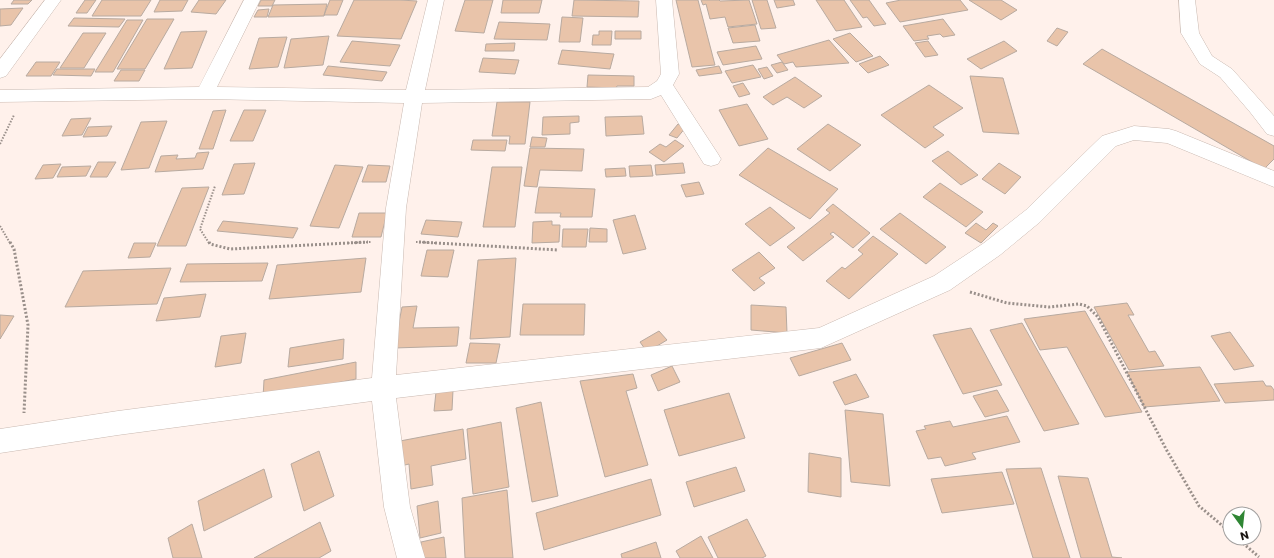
<svg xmlns="http://www.w3.org/2000/svg" width="1274" height="558" viewBox="0 0 1274 558" font-family="Poppins,sans-serif">
<rect width="100%" height="100%" fill="#fff1eb"/>
<path fill="#e9c4aa" stroke="#b8aaa0" d="M14 0H32L28 4H11Z
M85 0H96L87 13H76Z
M102 0H151L141 16H92Z
M160 0H188L182 11 154 12Z
M199 0H226L216 14 191 12Z
M261 0H275L272 6H258Z
M330 0H343L337 15H324Z
M354 0H400L417 1 401 39 337 36Z
M465 0H493L484 33 455 31Z
M503 0H542L539 13H501Z
M574 0 639 1 638 17 572 16Z
M676 0H698L715 65 692 67Z
M701 0H719L720 1 749 0 757 24 728 27 725 17 710 19 706 4 703 5Z
M752 0H767L776 28 761 29Z
M774 0H793L795 5 777 8Z
M816 0H844L862 27 836 31Z
M850 0H869L886 24 874 26 867 17 863 18Z
M901 0H960L968 10 900 22 886 3Z
M969 0H1001L1017 10 1001 20Z
M327 4 324 16 268 17 273 5Z
M23 8 11 25 0 26V9Z
M269 9 267 17H254L258 10Z
M562 17 583 18 580 42H559Z
M74 18 125 19 119 27 68 26Z
M147 19H174L145 69H117Z
M943 19 955 35 943 37 940 34 927 36 929 39 914 41 903 26Z
M127 20H143L113 72H95Z
M499 22 550 24 547 40 494 39Z
M755 25 760 41 733 43 728 28Z
M1057 28 1068 32 1057 46 1047 41Z
M207 31 192 68 164 69 181 32Z
M599 31H612L611 45H592L593 35H599Z
M615 31H641V39H615Z
M83 33H106L84 68H60Z
M850 33 873 56 856 62 833 39Z
M329 36 323 65 284 68 291 39Z
M287 37 278 67 249 69 259 38Z
M829 40 849 63 796 67 793 62 784 64 777 55Z
M352 41 400 45 390 66 340 62Z
M928 41 938 55 925 57 915 43Z
M1004 41 1017 51 981 69 967 59Z
M515 43 514 51H485L486 44Z
M756 46 762 59 723 65 717 52Z
M1102 49 1274 146V159L1264 169 1083 64Z
M562 50 614 54 610 69 558 64Z
M880 56 889 65 868 73 859 64Z
M483 58 519 60 515 74 479 72Z
M36 62H60L51 76H26Z
M782 62 788 70 777 73 771 65Z
M753 65 761 77 732 83 725 71Z
M328 66 387 72 382 81 323 75Z
M719 66 722 73 699 76 696 70Z
M767 67 773 76 764 79 758 69Z
M57 69H95L91 76 53 75Z
M121 70H145L139 81H114Z
M588 75 634 76V86H617L616 88 587 87Z
M970 76 1003 78 1019 134 983 132Z
M795 77 822 96 804 108 787 97 773 105 763 97Z
M743 83 750 94 739 97 733 86Z
M929 85 963 108 933 127 944 135 925 148 881 115Z
M497 102H530L525 144H509L510 136H492Z
M747 104 768 139 739 146 719 110Z
M226 110 213 149H199L213 111Z
M244 110H266L253 141H230Z
M579 116V122L570 123V134L542 135 543 117Z
M642 116 644 134 606 136 605 117Z
M91 118 82 135 62 136 71 119Z
M167 121 149 168 121 170 141 122Z
M678 124 686 127 677 138 669 135Z
M828 124 861 145 830 171 797 149Z
M112 126 107 136 83 137 88 127Z
M532 137 547 138 545 147H530Z
M473 140H507L505 151 471 150Z
M675 140 684 146 664 162 649 152 660 144 666 147Z
M530 148 584 149 582 171 540 170 537 187 524 186Z
M768 148 838 189 810 219 739 175Z
M948 151 978 175 961 185 932 161Z
M209 152 203 169 155 172 161 156 178 155 176 159 195 158 197 153Z
M98 162H116L107 177H90Z
M255 163 244 194 222 195 234 164Z
M683 163 685 173 656 175 655 165Z
M999 163 1021 177 1005 194 982 179Z
M61 164 53 178 35 179 43 165Z
M335 165 363 167 339 228 310 226Z
M368 165 390 166 386 182H362Z
M651 165 653 176 630 177 629 166Z
M91 166 86 176 57 177 62 167Z
M492 167H522L515 227H483Z
M625 168 626 176 606 177 605 169Z
M699 182 704 194 686 197 681 185Z
M940 183 983 212 966 227 923 197Z
M209 187 186 246H157L182 188Z
M539 187 595 189 592 217H560L561 213H535Z
M833 204 870 233 853 248 833 232 830 234 834 237 803 261 787 247 830 213 826 210Z
M770 207 795 228 770 246 745 224Z
M359 213H387L381 237H352Z
M900 213 946 247 926 264 880 229Z
M635 215 646 249 623 254 613 220Z
M426 220 462 222 458 237 421 234Z
M223 221 298 228 293 238 217 231Z
M552 221V225H560L559 242 532 243 533 222Z
M976 223 986 230 993 223 998 226 981 243 965 233Z
M590 228 607 229V242H589Z
M563 229H588L586 247H562Z
M873 236 898 254 849 299 826 281 842 267 845 269 863 254 858 250Z
M134 243H156L150 257 128 258Z
M427 250H454L448 277 421 276Z
M759 252 775 268 759 278 765 283 754 291 732 270Z
M366 258 361 292 269 299 277 265Z
M516 258 510 337 470 339 478 260Z
M268 263 262 281 180 282 187 264Z
M171 268 157 304 65 307 83 271Z
M206 294 200 317 156 321 164 298Z
M1127 303 1134 315H1128L1149 352 1155 351 1164 366 1129 370 1094 307Z
M523 304H585L584 335H520Z
M751 305 786 307 787 333 751 330Z
M417 306 413 328 459 327 457 346 394 348 402 307Z
M1085 311 1142 412 1105 417 1067 347 1040 350 1024 319Z
M0 315 14 316 0 339Z
M1022 323 1079 424 1044 431 990 330Z
M971 328 1002 385 963 394 933 335Z
M659 331 667 340 647 352 640 342Z
M1230 332 1254 366 1234 370 1211 336Z
M246 333 241 363 215 367 221 336Z
M344 339 343 359 288 367 290 348Z
M470 343 500 344 496 363H466Z
M842 343 851 360 799 376 790 358Z
M356 362V379L263 398 264 380Z
M672 366 680 382 658 391 651 375Z
M1200 367 1220 401 1144 407 1127 372Z
M633 374 637 388 626 391 648 465 605 477 580 381Z
M856 374 869 397 845 405 833 382Z
M1263 381 1266 386H1271L1274 390V400L1225 403 1214 384Z
M453 390 452 410 434 411 436 392Z
M997 390 1009 411 985 417 973 396Z
M729 393 745 438 679 456 664 410Z
M541 402 558 496 532 502 516 408Z
M845 410 883 414 890 486 851 482Z
M1007 416 1020 442 972 453 976 459 945 466 941 457 928 459 916 431 926 429 924 426 950 421 953 427Z
M501 422 509 487 473 494 467 429Z
M463 429 466 459 431 466 433 485 411 489 409 464 401 466 400 441Z
M319 451 334 496 304 511 291 464Z
M809 453 841 458V497L808 492Z
M736 467 745 491 694 507 686 482Z
M1041 468 1070 558H1033L1006 469Z
M264 469 272 497 204 531 198 501Z
M1002 472 1014 504 942 513 931 479Z
M1058 476 1088 478 1112 557 1122 558H1081Z
M651 479 661 515 544 550 536 513Z
M507 490 513 558H465L462 498Z
M438 501 441 533 420 538 417 506Z
M747 519 766 556 762 558H718L708 537Z
M320 522 331 551 319 558H254Z
M192 524 202 558H173L168 538Z
M701 536 713 558H680L676 551Z
M444 537 446 558H422L421 542Z
M656 542 661 558H622L621 554Z"/>
<g fill="none" stroke-linecap="round" stroke-linejoin="round">
<defs>
<path id="minor" d="M45 0H61L6 76 0 78V59Z
M244 0H260L217 87 406 90 428 0H444L425 90 648 87 657 81 661 74 656 0H672L679 74 673 85 718 154 721 159 718 164 711 166 704 164 661 95 651 99 422 103 406 208 396 375 819 328 934 276 984 243 1026 210 1102 136 1134 126 1169 129 1176 131 1274 171V187L1167 143 1134 140 1116 146 1040 222 1000 255 950 290 821 348 396 398 410 507 425 558H397L384 507 372 401 118 435 0 453V429L118 411 372 378 386 208 404 103 205 99 0 102V90L199 87Z
M1179 0H1195L1199 33 1212 56 1232 69 1274 116V136L1267 134 1250 112 1220 77 1200 64 1181 33Z"/>
</defs>
<use href="#minor" stroke="#c9b9b1" stroke-width="1"/>
<path stroke="#998f8a" stroke-width="2" stroke-dasharray="1.5 1.5" stroke-linecap="butt" d="M0 144 14 115
M0 226 10 243
M416 242 436 243
M209 243 200 229 215 186
M348 243 371 242"/>
<path stroke="#998f8a" stroke-width="3" stroke-dasharray="2 2" stroke-linecap="butt" d="M10 242 14 249 28 325 24 413
M209 242 210 244 230 249 368 242
M419 242 558 250
M970 292 1007 303 1049 307 1079 304 1087 306 1098 317 1166 449 1199 506 1230 532
M1237 538 1259 557"/>
<use href="#minor" fill="#fff" fill-rule="evenodd"/>
</g>
<g transform="translate(1242 526) rotate(165)"><circle r="19" fill="#ffffff" stroke="#a3a1a0"/>
<path d="M0-3L7 15L0 10L-7 15Z" fill="#2f8634"/>
<text y="-6" font-size="11" font-weight="bold" text-anchor="middle" fill="#191411">N</text>
</g>
</svg>
